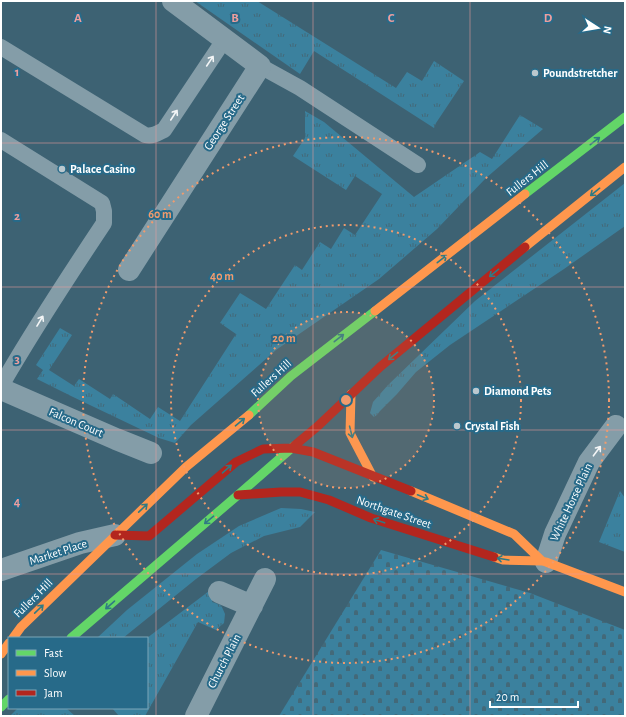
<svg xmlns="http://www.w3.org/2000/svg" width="626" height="717" viewBox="0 0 626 717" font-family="'Alegreya Sans',sans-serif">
<defs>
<pattern id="grass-tufts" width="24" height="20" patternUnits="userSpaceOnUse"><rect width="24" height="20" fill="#3b819e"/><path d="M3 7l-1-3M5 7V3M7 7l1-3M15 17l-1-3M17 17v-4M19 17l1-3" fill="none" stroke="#436979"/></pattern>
<pattern id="cemetery-stones" width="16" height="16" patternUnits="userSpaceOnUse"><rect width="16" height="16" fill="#3b819e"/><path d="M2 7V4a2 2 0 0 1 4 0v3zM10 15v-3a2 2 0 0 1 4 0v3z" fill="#436979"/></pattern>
</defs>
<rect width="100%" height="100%" fill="#3d6273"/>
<path fill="url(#grass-tufts)" d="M195 1H257L396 88 407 72 422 81 434 61 464 81 436 123 434 128 314 51 300 74Z
M305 111 324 122 414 197 480 152 492 159 520 115 543 129 486 178 437 229 379 279 276 350 191 425 175 443 159 438 71 396 37 379 43 370 36 365 60 328 72 335 49 370 74 386 79 379 110 399 113 394 150 419 158 407 180 421 236 334 220 323 240 293 266 309 295 265 302 270 320 242 331 249 344 228 355 235 382 194 355 176 346 190 293 156 305 138Z
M625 183V226L564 269 450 345 416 372 397 394 380 411 377 415 374 417 370 413 373 402 388 385 475 301Z
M620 491 625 498V552L599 542Z
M281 508 301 509 315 512 300 527 264 536 231 553 196 579 123 638H97L127 610 197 554 239 526Z
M221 582 212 602 221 605 225 614 224 623 216 630 198 622 145 716H119L112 708H147V638Z
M18 708H66L75 716H10Z"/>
<path fill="url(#cemetery-stones)" d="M381 550 530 593 625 630V716H279Z"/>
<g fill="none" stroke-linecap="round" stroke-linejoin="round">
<path stroke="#849da8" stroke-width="16" d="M1 47 145 135C153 137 158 133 164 130L224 40
M260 66 300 88 418 165
M1 140 102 203 104 211V223C68 277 33 330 1 386"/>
<path stroke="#849da8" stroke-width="22" d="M129 270 260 66 173 1
M1 389 116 439 151 453
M546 562 555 534 589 462 616 426
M1 570 80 543 115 535
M219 592 252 606
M196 716 265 579"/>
<path stroke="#63d668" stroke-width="9" d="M525 194 625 117
M249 415 291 376 375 311
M71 638 238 495 294 446
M1 707 9 699"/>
<path stroke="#ff974d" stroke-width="9" d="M525 247 625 167
M375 311 525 194
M351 394 350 433 373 477
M411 491 514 534 542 561
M494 557 503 560 542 561 546 562 625 592
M13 638 21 627 186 467 249 415
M1 654 9 643"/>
<path stroke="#b3261e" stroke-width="9" d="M294 446 318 426 380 367 525 247
M238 495 281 492H300L329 500 371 518 494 557
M115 535 149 536 236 462 263 449 291 448 313 452 411 491"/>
</g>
<defs><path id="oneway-shaft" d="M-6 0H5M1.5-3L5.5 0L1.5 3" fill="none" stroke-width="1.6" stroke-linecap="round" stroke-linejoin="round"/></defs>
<g stroke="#f3f5f6">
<use href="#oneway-shaft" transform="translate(210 61) rotate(-56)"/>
<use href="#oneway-shaft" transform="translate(174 115) rotate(-57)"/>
<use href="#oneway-shaft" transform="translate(40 321) rotate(-59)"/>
<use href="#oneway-shaft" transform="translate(597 451) rotate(-53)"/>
</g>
<g stroke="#307a84">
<use href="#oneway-shaft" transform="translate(595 141) rotate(-38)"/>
<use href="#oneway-shaft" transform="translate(595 192) rotate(141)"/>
<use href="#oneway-shaft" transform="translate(442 259) rotate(-38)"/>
<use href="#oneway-shaft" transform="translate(494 273) rotate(141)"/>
<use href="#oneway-shaft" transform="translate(339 338) rotate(-38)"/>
<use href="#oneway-shaft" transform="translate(393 356) rotate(141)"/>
<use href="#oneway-shaft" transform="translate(240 422) rotate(-40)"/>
<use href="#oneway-shaft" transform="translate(351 432) rotate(76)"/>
<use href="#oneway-shaft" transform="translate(227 469) rotate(-41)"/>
<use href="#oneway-shaft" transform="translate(423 497) rotate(22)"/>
<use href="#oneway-shaft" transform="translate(143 508) rotate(-44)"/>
<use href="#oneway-shaft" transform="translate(209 520) rotate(140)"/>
<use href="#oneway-shaft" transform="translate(379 521) rotate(-162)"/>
<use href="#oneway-shaft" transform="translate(503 559) rotate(-171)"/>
<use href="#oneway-shaft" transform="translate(110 605) rotate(139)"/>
<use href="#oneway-shaft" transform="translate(39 609) rotate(-44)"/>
</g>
<path fill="none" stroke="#ed9e9e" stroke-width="1" stroke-opacity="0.55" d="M156 1V716M313 1V716M470 1V716M1 143H625M1 287H625M1 430H625M1 574H625"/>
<circle cx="346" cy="400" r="88" fill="#f19b6d" fill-opacity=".12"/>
<g fill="none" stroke="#f19b6d" stroke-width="2" stroke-dasharray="2 4">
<circle cx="346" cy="400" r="88"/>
<circle cx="346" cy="400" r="175"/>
<circle cx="346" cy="400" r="263"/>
</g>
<g fill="#bbc8ce" stroke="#276a89" stroke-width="1.5">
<circle cx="535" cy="73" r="4"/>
<circle cx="62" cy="169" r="4"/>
<circle cx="476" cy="391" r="4"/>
<circle cx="457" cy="426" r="4"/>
</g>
<g text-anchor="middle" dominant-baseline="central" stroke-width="4" stroke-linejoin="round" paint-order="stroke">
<g font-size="12" font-weight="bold" fill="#fff" stroke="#276a89" text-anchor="start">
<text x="543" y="73">Poundstretcher</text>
<text x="70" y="169">Palace Casino</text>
<text x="484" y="391">Diamond Pets</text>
<text x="465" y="426">Crystal Fish</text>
</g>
<g font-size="12" fill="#fff" stroke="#276a89">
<text transform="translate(224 122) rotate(-57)">George Street</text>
<text transform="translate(527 178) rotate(-38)">Fullers Hill</text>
<text transform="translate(271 378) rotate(-42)">Fullers Hill</text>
<text transform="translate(76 422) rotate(23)">Falcon Court</text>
<text transform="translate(571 502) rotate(-65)">White Horse Plain</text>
<text transform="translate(394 512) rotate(19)">Northgate Street</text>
<text transform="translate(58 552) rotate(-18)">Market Place</text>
<text transform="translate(33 598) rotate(-45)">Fullers Hill</text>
<text transform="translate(224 661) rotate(-63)">Church Plain</text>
</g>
</g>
<g font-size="13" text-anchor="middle" font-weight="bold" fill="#ed9e9e" stroke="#276a89" stroke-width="4" stroke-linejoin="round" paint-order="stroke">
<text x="78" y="22">A</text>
<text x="235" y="22">B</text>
<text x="391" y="22">C</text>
<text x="548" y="22">D</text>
<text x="17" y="76">1</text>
<text x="17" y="220">2</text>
<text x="17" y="363">3</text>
<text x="17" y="506">4</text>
</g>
<circle cx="346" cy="400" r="6" fill="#f19b6d" stroke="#276a89" stroke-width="2"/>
<g font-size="12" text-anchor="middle" font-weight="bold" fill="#f19b6d" stroke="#276a89" stroke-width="4" stroke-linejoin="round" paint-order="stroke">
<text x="160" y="218">60 m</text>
<text x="222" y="280">40 m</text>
<text x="284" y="342">20 m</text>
</g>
<rect width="626" height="717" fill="none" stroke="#ffffff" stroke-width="4"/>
<rect x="8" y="637" width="140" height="72" fill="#276a89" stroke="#7da6b8"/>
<rect x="16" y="650" width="20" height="6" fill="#63d668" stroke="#7da6b8"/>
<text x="44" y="657" font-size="12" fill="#ffffff">Fast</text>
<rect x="16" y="670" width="20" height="6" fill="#ff974d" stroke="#7da6b8"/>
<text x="44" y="677" font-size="12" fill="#ffffff">Slow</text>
<rect x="16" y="690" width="20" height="6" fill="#b3261e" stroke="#7da6b8"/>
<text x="44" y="697" font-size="12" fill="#ffffff">Jam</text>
<g transform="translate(598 28) rotate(102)" stroke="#276a89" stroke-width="3" paint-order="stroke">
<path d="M0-3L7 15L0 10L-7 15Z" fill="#ffffff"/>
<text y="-6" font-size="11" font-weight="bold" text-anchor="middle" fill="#ffffff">N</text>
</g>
<path d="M490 701v6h88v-6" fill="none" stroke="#ffffff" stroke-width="2"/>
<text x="496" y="701" font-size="12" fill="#ffffff" stroke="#276a89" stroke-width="3" paint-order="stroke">20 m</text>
</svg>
